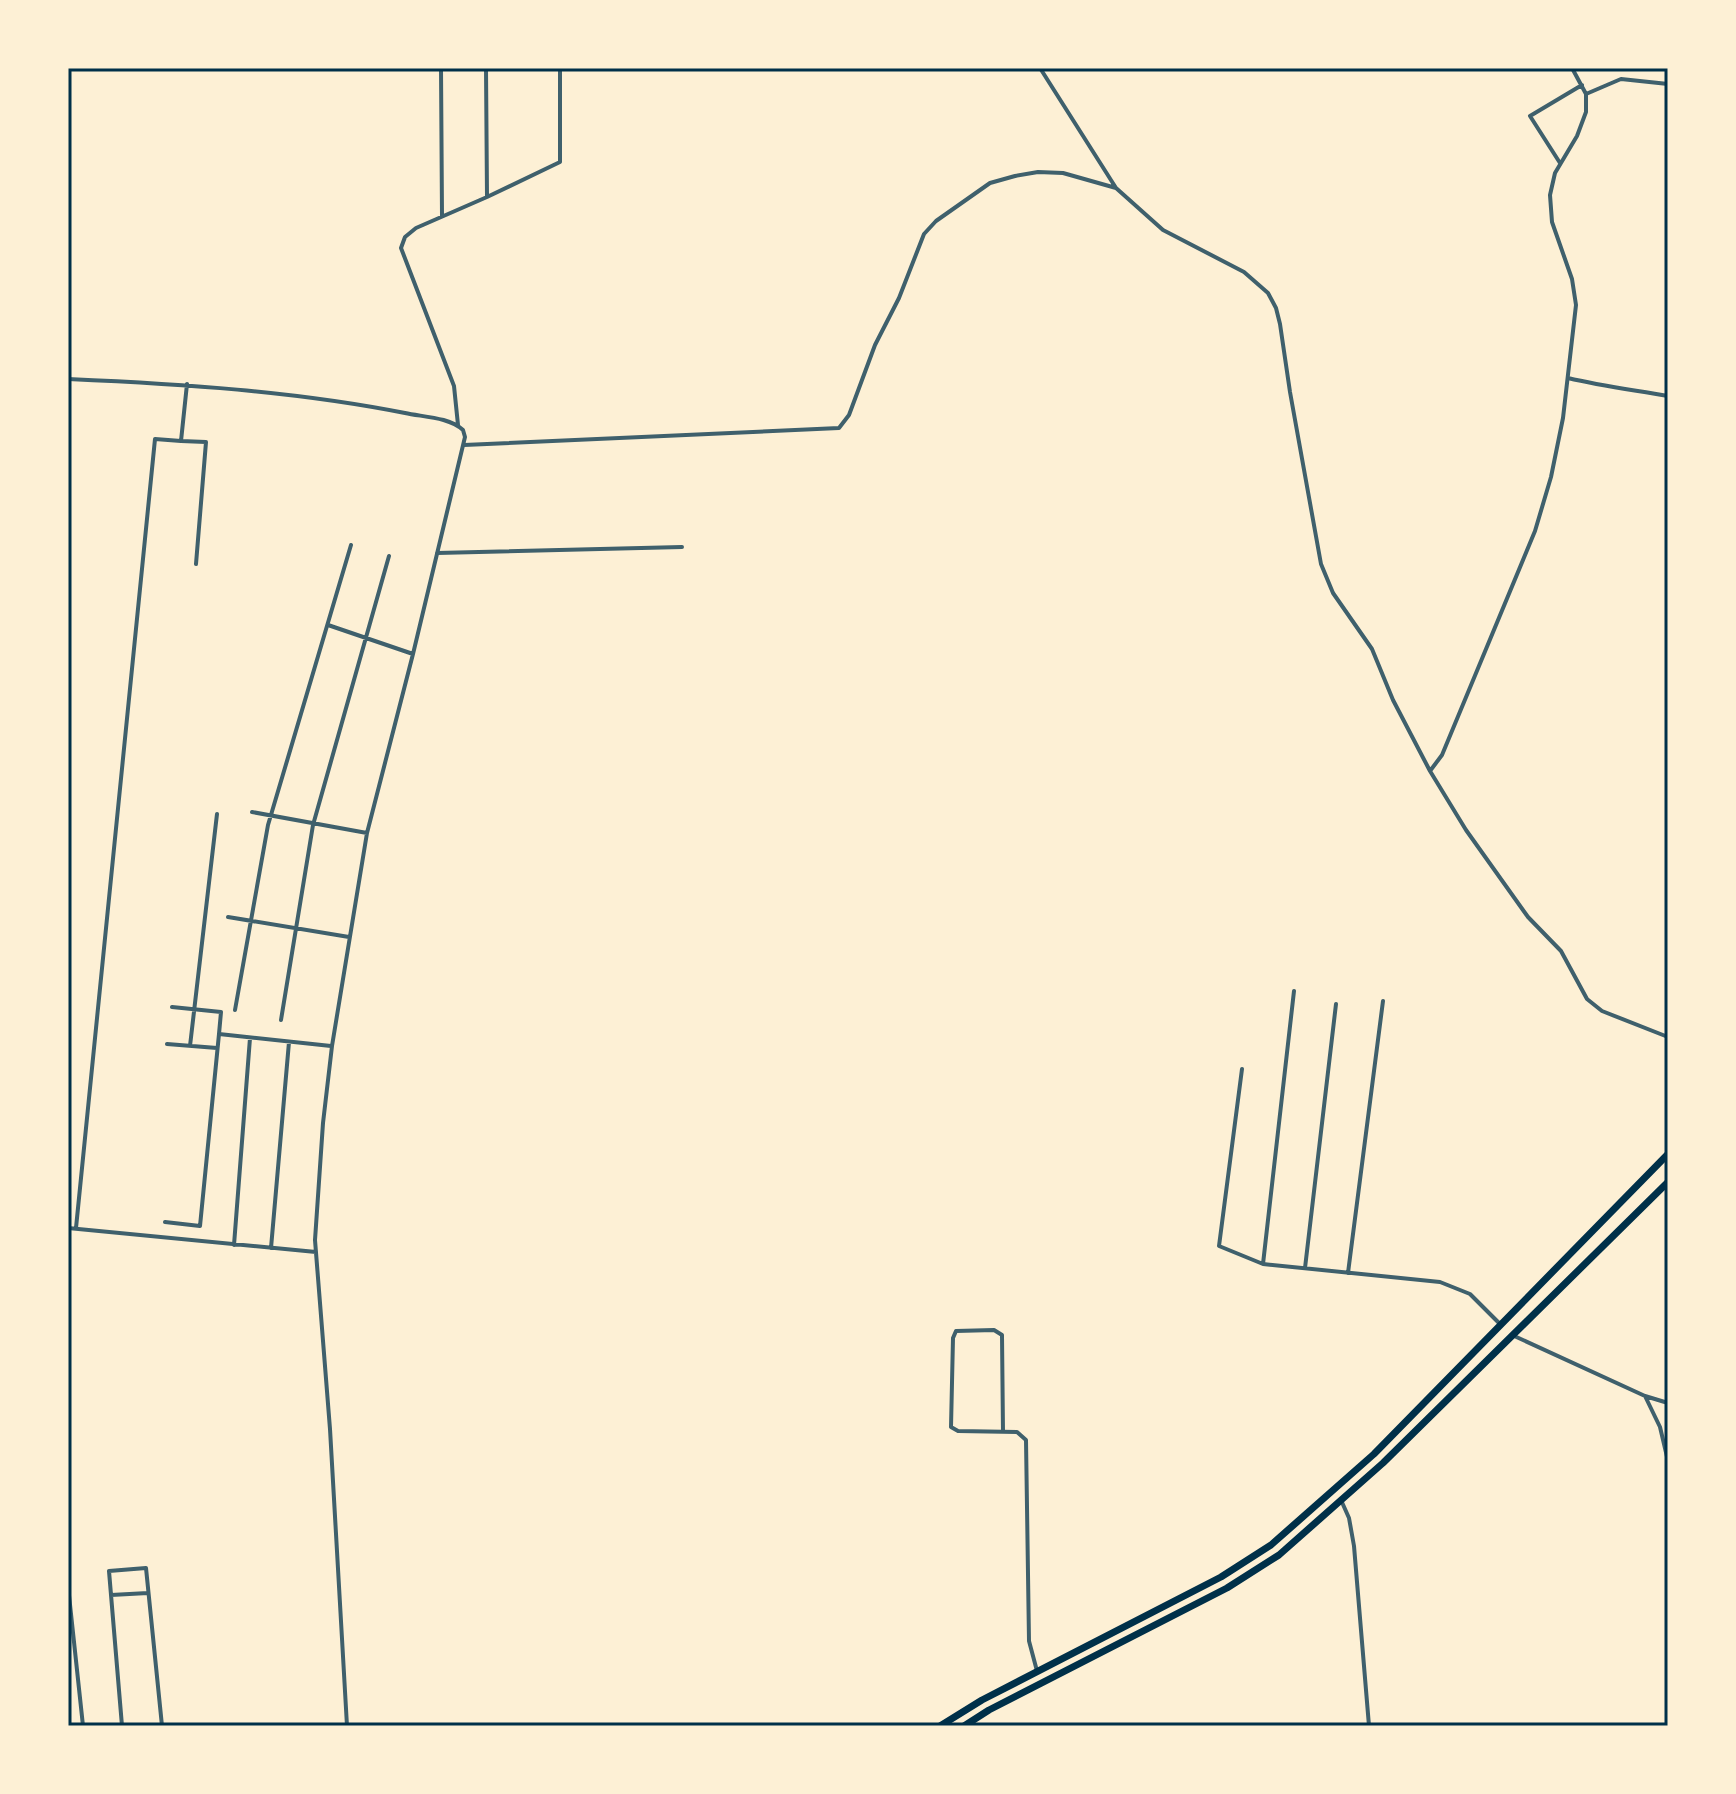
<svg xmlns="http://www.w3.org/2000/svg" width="1736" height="1794" viewBox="0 0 1736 1794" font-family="'DejaVu Sans',sans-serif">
<rect width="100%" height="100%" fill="#fdf0d5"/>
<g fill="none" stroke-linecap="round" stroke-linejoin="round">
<path stroke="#3f606c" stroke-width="4" d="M441 68 442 216
M486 68 487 197
M1040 68 1116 188 1163 230 1244 272 1268 293 1276 308 1280 324 1290 392 1321 564 1333 593 1372 649 1393 700 1430 771 1466 830 1528 917 1561 951 1587 999 1602 1011 1668 1037
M1586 94 1621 79 1668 84
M1560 163 1530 116 1582 85
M1568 378C1601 386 1634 390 1668 396
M68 379C181 384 294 391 405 413 423 417 449 417 463 430L465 437 413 654 367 833 332 1046 323 1123 315 1240 330 1429 347 1726
M458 425 454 386 401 248 405 237 416 228 487 197 560 162V68
M181 441 206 442 196 564
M464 445 839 428 849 415 875 345 899 298 924 234 936 221 990 183 1015 176 1038 172 1063 173 1116 188
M437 553 682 547
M328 625 413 654
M1430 771 1442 755 1535 531 1551 477 1563 418 1576 305 1572 279 1552 222 1550 195 1555 173 1577 136 1586 112V94L1572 68
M252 812 367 833
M228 917 349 937
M172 1007 221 1012 219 1034
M235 1010 268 825 351 545
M281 1020 313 825 389 556
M167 1044 217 1048
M190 1046 217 814
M1242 1069 1219 1246 1263 1264 1440 1282 1470 1294 1500 1324
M165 1222 200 1226 219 1034 331 1046
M68 1228 316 1252
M76 1228 155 439 181 441 187 384
M234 1245 250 1038
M271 1248 289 1042
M1263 1264 1294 991
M1305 1268 1336 1004
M1348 1273 1383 1001
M1512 1335 1645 1396 1668 1403
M1645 1396 1660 1427 1668 1461
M1003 1432 1002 1335 994 1330 956 1331 953 1338 951 1427 958 1431 1017 1432 1026 1440 1029 1641 1037 1671
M1341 1500 1349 1518 1354 1546 1369 1726
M68 1586 83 1726
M111 1595 148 1593
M122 1726 109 1571 146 1568 162 1726"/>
<path stroke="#003049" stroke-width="7" d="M940 1726 982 1700 1221 1577 1271 1545 1374 1454 1668 1154
M964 1726 989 1710 1227 1588 1279 1555 1383 1463 1668 1182"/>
</g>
<rect width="1736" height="1794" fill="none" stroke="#fdf0d5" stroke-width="140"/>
<rect x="70" y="70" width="1596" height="1654" fill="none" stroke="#003049" stroke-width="3"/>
</svg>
